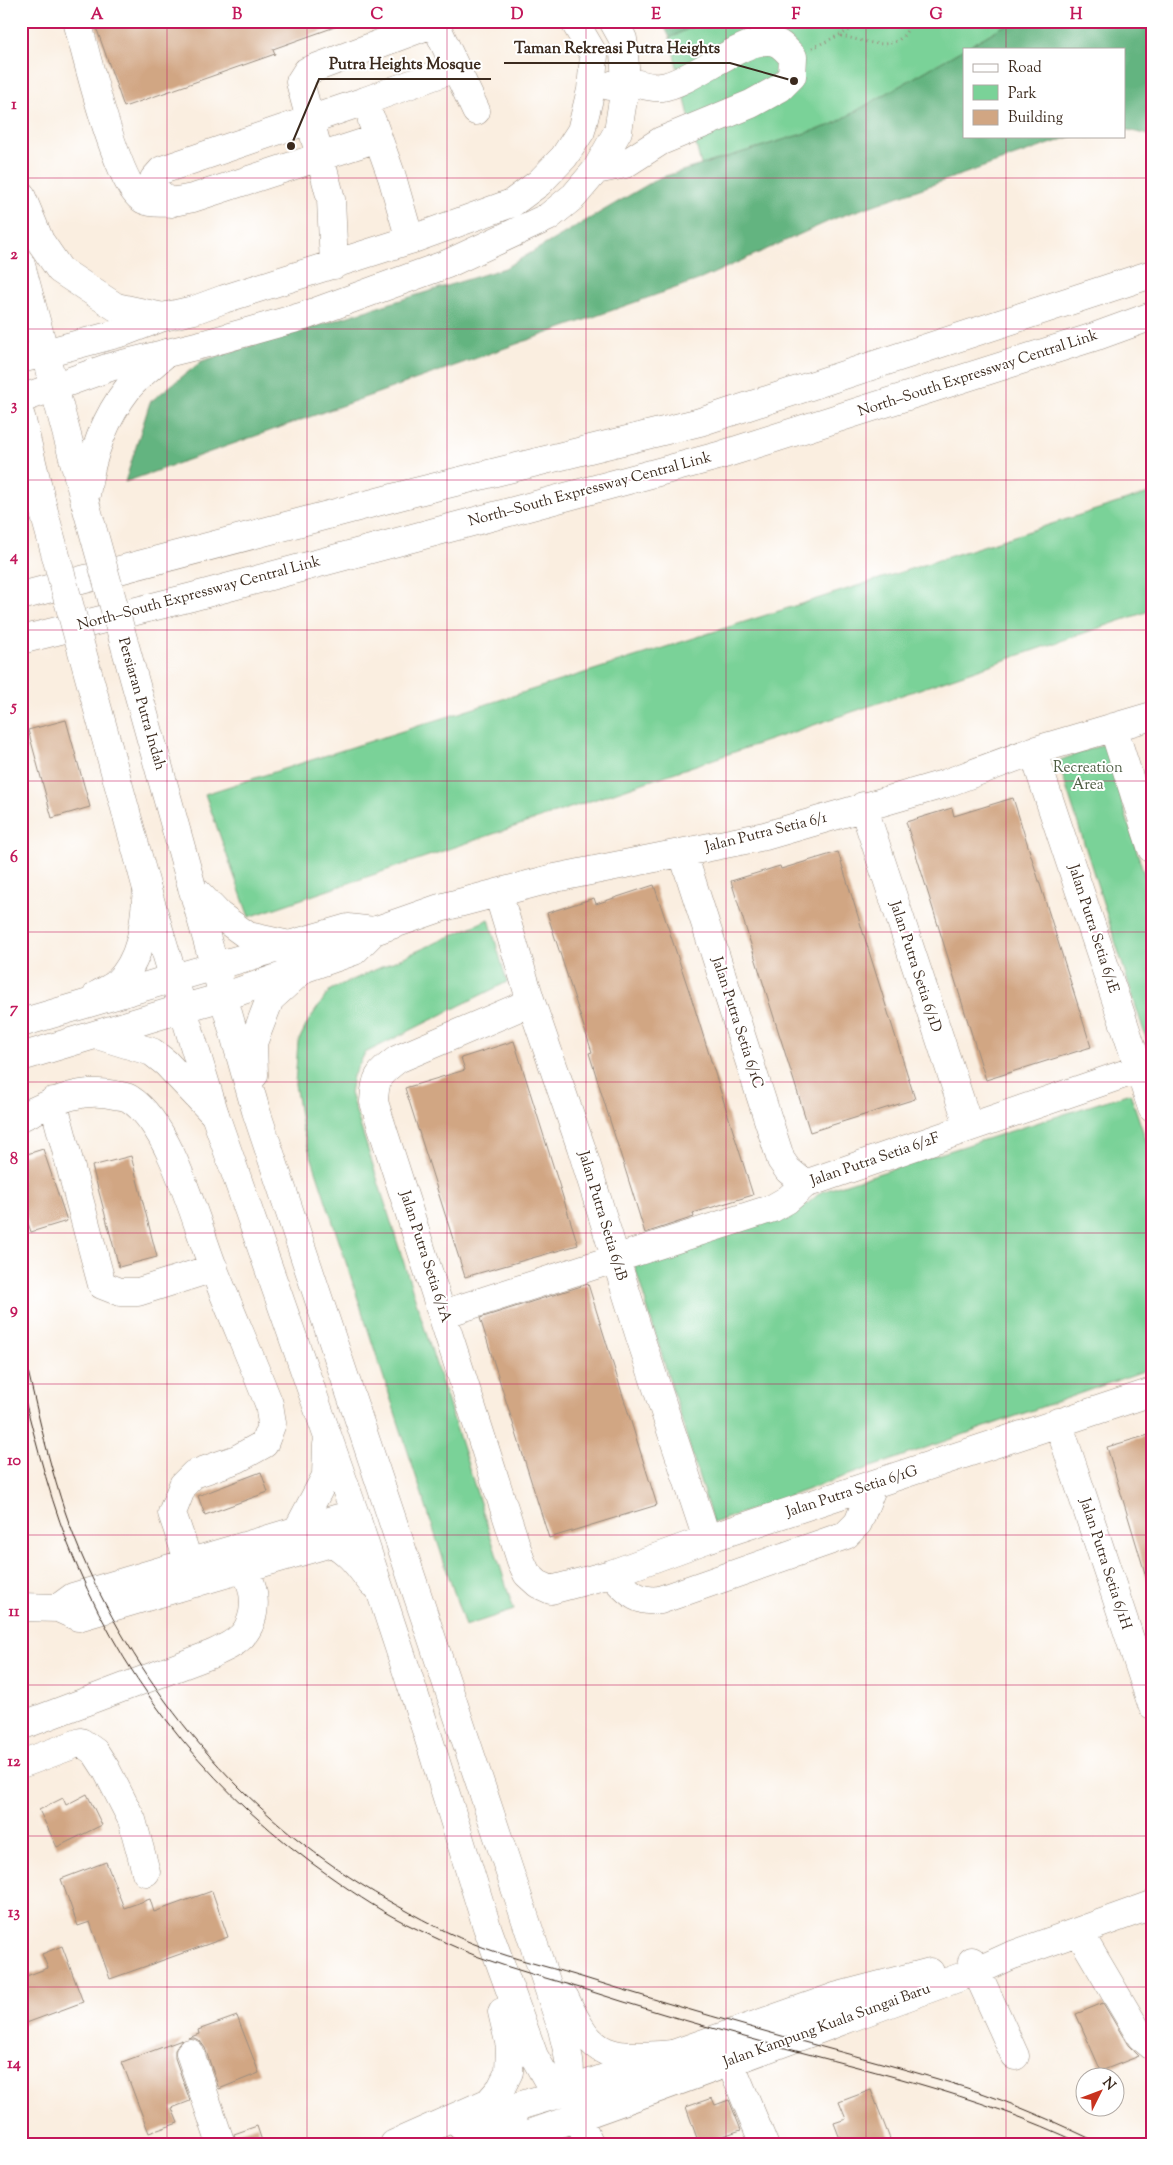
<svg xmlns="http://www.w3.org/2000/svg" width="1173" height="2165" viewBox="0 0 1173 2165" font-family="'Sorts Mill Goudy',serif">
<rect width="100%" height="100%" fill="#fff"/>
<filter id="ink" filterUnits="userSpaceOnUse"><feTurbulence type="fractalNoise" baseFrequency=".02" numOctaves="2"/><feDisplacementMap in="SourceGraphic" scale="10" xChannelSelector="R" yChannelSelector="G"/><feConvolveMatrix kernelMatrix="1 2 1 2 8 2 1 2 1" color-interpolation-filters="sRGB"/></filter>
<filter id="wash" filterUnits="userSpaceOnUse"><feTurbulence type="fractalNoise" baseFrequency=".0096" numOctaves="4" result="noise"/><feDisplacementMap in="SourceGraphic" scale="20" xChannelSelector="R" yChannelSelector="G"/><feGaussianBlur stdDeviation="1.12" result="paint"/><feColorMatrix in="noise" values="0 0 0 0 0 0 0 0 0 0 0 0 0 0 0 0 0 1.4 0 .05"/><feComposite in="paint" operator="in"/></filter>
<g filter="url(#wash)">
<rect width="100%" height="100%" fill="#faeee0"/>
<path fill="#7ad298" stroke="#5a7e5b" d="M703 21H1026L1002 27 832 125 701 165 670 38Z
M1152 492V610L249 917 205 794Z
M1104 744 1152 900V1057L1058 761Z
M489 919 507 982 365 1053 353 1076 350 1093 514 1610 465 1626 302 1128 295 1084 298 1042 309 1020 330 990Z
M1130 1093 1152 1158V1368L713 1523 634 1264 800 1210 821 1192Z"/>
<path fill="#63b480" stroke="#4f6f4f" d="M662 21H703L670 38Z
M1026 21H1152V136L1124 129V49H964V136H1073L836 218 701 279 125 482 150 402 202 361 505 268 659 178 832 125 1002 27Z"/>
<g id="blocks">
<path fill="#d1a683" d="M94 21H345L346 23 273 49 275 54 124 107Z
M66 720 90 807 52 818 28 730Z
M1013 798 1091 1047 986 1080 906 822 952 808 954 816Z
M838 852 915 1099 810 1132 731 881 780 866 781 869Z
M654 885 693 1003 753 1195 693 1213 694 1217 645 1233 589 1053 592 1052 547 913 594 898 596 904Z
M514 1041 578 1245 465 1277 405 1088 465 1070 461 1058Z
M43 1149 67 1221 31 1232 21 1202V1156Z
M131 1156 157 1257 119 1267 92 1166Z
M588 1284 657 1505 549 1538 480 1318Z
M1152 1434V1583H1148L1107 1447Z
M261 1472 268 1492 205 1515 198 1496Z
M87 1794 102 1825 57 1847 39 1810 63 1798 66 1805Z
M106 1862 124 1908 150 1899 154 1912 212 1891 228 1937 110 1979 90 1922 78 1926 61 1879Z
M62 1946 83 2002 21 2025V1978L48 1968 42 1954Z
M1103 2003 1128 2045 1139 2056 1101 2071 1076 2014Z
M237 2016 259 2073 219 2089 205 2048 200 2041 194 2038H188L199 2034 198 2030Z
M182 2040 175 2050V2058L190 2101 172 2108 178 2123 149 2133 122 2062Z
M871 2090 892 2144H842L834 2123 846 2119 839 2102Z
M712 2098 715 2105 729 2100 741 2130 699 2144 686 2107Z
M257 2126 263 2144H236L234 2134Z"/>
</g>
</g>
<g filter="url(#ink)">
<use href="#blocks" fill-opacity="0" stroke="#9a8c7f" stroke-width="1"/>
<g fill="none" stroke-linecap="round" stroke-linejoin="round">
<defs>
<path id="minor" d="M77 21C86 53 117 188 144 200 157 206 179 201 193 198L378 138
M372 121 392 177 410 240
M596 170 625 164 661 141 751 104 780 88 792 76 793 57C789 53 784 47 779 44 753 28 693 83 662 87 647 89 636 81 625 82 620 82 614 84 609 86
M171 203 156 191 154 179 162 170 365 101 455 68
M334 265 331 199 300 82 307 71 427 26 438 30 476 111
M45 353 124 332 163 317 194 310 224 299 410 240 512 203 539 183 564 157 581 131 591 90 594 55 574 21
M54 387 110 367 208 343 304 316 447 264 548 217 574 196 596 170 618 131 626 81 623 39 613 21
M1113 727 1152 849
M1033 751 1152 1108
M863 806 969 1127
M683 854 781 1160 788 1170 805 1184
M498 893 531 1002 581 1147 640 1337 707 1539
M174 978 348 928 374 931
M531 1002 398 1059C378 1074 375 1077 374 1102L521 1561 527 1574 538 1584 551 1590 611 1574 707 1539 1152 1392
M184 1008 223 997 354 951 374 931 440 908 550 879 765 836 944 784 1033 751 1152 716
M53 1101 102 1285 120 1292H138L214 1268
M21 1117C53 1102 79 1087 115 1095 120 1096 126 1096 130 1099 171 1125 195 1221 213 1267 231 1313 251 1358 269 1404L272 1423 264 1444 237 1459 194 1474 183 1485 172 1513 196 1583
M443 1314 773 1208 787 1200 805 1184 1139 1069
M1058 1422 1152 1705
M611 1574C627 1590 635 1603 660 1600L846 1535 858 1523 873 1486
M21 1607 58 1608 78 1617 348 1538 357 1520 339 1518 73 1597 58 1608
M21 1726 212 1654C223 1649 233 1645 242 1636 258 1618 257 1589 244 1570 240 1565 233 1562 228 1558
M21 1764 81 1742 95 1752 106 1769 132 1820 146 1872
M1079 1932 1141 2037 1152 2046
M972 1961 1015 2056
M190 2053 221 2144
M730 2062 764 2144
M578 2118 590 2144
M461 2126 522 2105 565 2092 838 1996 930 1972
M471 2144 515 2126
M500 2144C660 2090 818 2029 977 1971L1010 1956 1152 1905"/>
<path id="major" d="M21 195 40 241 60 270 116 307 163 317
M21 265 85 502
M21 359 45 353
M21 399 54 387
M21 417 45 516
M86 495C91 456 104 419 129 387 139 375 154 364 166 353
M147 890 215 1115 357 1520 427 1733 487 1927 534 2056 548 2081 553 2087 565 2092C575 2070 567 2052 562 2029L256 1111 192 887
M195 890 219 915 248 936 289 945
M254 1075 253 1043 270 999 301 971
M298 1529 326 1476 327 1445
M332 1543C350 1552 360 1568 372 1583
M565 1998C593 2060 609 2059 673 2054
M394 2144 489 2102 501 2088 509 2072 510 2046 502 2012"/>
<path id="highway" d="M21 596 415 492 700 422 1152 274
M21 640 192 597 718 456 1097 336 1152 316
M97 995C103 991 112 988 117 983 143 958 144 922 147 889
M21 1023 174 978
M97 1035 152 1052 166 1063 215 1115
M21 1057 184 1008"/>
</defs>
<use href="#minor" stroke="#9a8c7f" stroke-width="29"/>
<use href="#major" stroke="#9a8c7f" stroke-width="29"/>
<use href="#highway" stroke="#9a8c7f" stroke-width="29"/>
<path stroke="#9a8c7f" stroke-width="3" stroke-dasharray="1 4" stroke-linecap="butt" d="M922 21 927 23 937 21
M841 36C868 41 900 57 911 21
M812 48 869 21"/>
<use href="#minor" stroke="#fff" stroke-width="28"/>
<use href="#major" stroke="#fff" stroke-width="28"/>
<use href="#highway" stroke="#fff" stroke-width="28"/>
<path stroke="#3b2a1e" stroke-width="1" d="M21 1341C39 1416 54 1495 86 1565 151 1706 251 1822 387 1900 418 1917 451 1936 485 1948 514 1959 545 1966 575 1975 636 1994 696 2012 757 2029 827 2049 898 2066 967 2088 1013 2103 1058 2123 1101 2144
M21 1385C37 1446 52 1508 77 1566 131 1693 219 1799 331 1877 358 1896 385 1914 415 1928 436 1938 458 1949 479 1957 512 1969 546 1978 580 1988 636 2006 692 2023 748 2038 860 2069 977 2093 1082 2144"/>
<defs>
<path id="major-bridge" d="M85 502 192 887
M45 516 147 889"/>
</defs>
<use href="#major-bridge" stroke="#9a8c7f" stroke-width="29" stroke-linecap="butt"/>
<use href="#major-bridge" stroke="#fff" stroke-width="28"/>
</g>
</g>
<path fill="none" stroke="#c2185b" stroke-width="1" stroke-opacity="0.55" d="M167 21V2144M307 21V2144M447 21V2144M586 21V2144M726 21V2144M866 21V2144M1006 21V49M1006 136V2144M21 178H1152M21 329H1152M21 480H1152M21 630H1152M21 781H1152M21 932H1152M21 1082H1152M21 1233H1152M21 1384H1152M21 1535H1152M21 1685H1152M21 1836H1152M21 1987H1152"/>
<g text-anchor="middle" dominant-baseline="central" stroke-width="4" stroke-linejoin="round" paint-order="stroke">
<g font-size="15" fill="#3b2a1e" stroke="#fff">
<text transform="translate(978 374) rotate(-18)">North–South Expressway Central Link</text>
<text transform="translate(590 490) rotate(-15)">North–South Expressway Central Link</text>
<text transform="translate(199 594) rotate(-15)">North–South Expressway Central Link</text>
<text transform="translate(141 704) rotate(74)">Persiaran Putra Indah</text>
<text transform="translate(766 833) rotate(-14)">Jalan Putra Setia 6/1</text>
<text transform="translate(1093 929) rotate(72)">Jalan Putra Setia 6/1E</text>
<text transform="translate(915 967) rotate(72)">Jalan Putra Setia 6/1D</text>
<text transform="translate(737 1023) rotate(72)">Jalan Putra Setia 6/1C</text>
<text transform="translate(875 1160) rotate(-19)">Jalan Putra Setia 6/2F</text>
<text transform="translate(602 1216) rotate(73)">Jalan Putra Setia 6/1B</text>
<text transform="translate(425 1257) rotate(72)">Jalan Putra Setia 6/1A</text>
<text transform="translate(852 1492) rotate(-18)">Jalan Putra Setia 6/1G</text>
<text transform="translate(1105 1564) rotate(72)">Jalan Putra Setia 6/1H</text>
<text transform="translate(827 2026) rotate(-20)">Jalan Kampung Kuala Sungai Baru</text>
</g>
<g font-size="15" fill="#4e5c43" stroke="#fff">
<text x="1088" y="768">Recreation<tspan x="1088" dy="17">Area</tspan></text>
</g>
</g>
<path fill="none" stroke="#3b2a1e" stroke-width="2" d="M794 81L730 63H504M291 146L319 79H491"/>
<g fill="#3b2a1e" stroke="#fff" stroke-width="2">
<circle cx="794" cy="81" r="5"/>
<circle cx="291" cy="146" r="5"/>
</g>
<g font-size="16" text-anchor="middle" font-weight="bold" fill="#3b2a1e" stroke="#fff" stroke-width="4" stroke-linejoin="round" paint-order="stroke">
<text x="617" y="53">Taman Rekreasi Putra Heights</text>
<text x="405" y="69">Putra Heights Mosque</text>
</g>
<rect width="1173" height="2165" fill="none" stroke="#fff" stroke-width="55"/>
<rect x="963" y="48" width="162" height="90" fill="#ffffff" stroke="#b1aaa5"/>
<rect x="973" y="64" width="25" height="8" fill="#ffffff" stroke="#b1aaa5"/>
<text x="1008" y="72" font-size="15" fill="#3b2a1e">Road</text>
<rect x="973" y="85" width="25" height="15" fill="#7ad298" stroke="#b1aaa5"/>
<text x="1008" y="98" font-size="15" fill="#3b2a1e">Park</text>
<rect x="973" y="110" width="25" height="15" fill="#d1a683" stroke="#b1aaa5"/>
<text x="1008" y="122" font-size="15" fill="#3b2a1e">Building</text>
<g transform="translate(1100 2092) rotate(48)"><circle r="24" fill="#ffffff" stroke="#b1aaa5"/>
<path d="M0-4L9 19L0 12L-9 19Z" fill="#c8321e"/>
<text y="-8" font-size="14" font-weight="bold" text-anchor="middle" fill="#3b2a1e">N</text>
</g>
<rect x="28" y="28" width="1118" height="2110" fill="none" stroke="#c2185b" stroke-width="2"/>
<g font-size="16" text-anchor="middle" font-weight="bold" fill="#c2185b">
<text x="97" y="19">A</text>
<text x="237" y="19">B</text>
<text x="377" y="19">C</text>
<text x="517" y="19">D</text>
<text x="656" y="19">E</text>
<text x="796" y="19">F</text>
<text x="936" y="19">G</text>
<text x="1076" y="19">H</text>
<text x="14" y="109">1</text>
<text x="14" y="259">2</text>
<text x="14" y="410">3</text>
<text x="14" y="561">4</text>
<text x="14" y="711">5</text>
<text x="14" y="862">6</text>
<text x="14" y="1013">7</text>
<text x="14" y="1164">8</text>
<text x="14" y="1314">9</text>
<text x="14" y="1465">10</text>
<text x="14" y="1616">11</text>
<text x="14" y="1766">12</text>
<text x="14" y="1917">13</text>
<text x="14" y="2068">14</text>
</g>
</svg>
